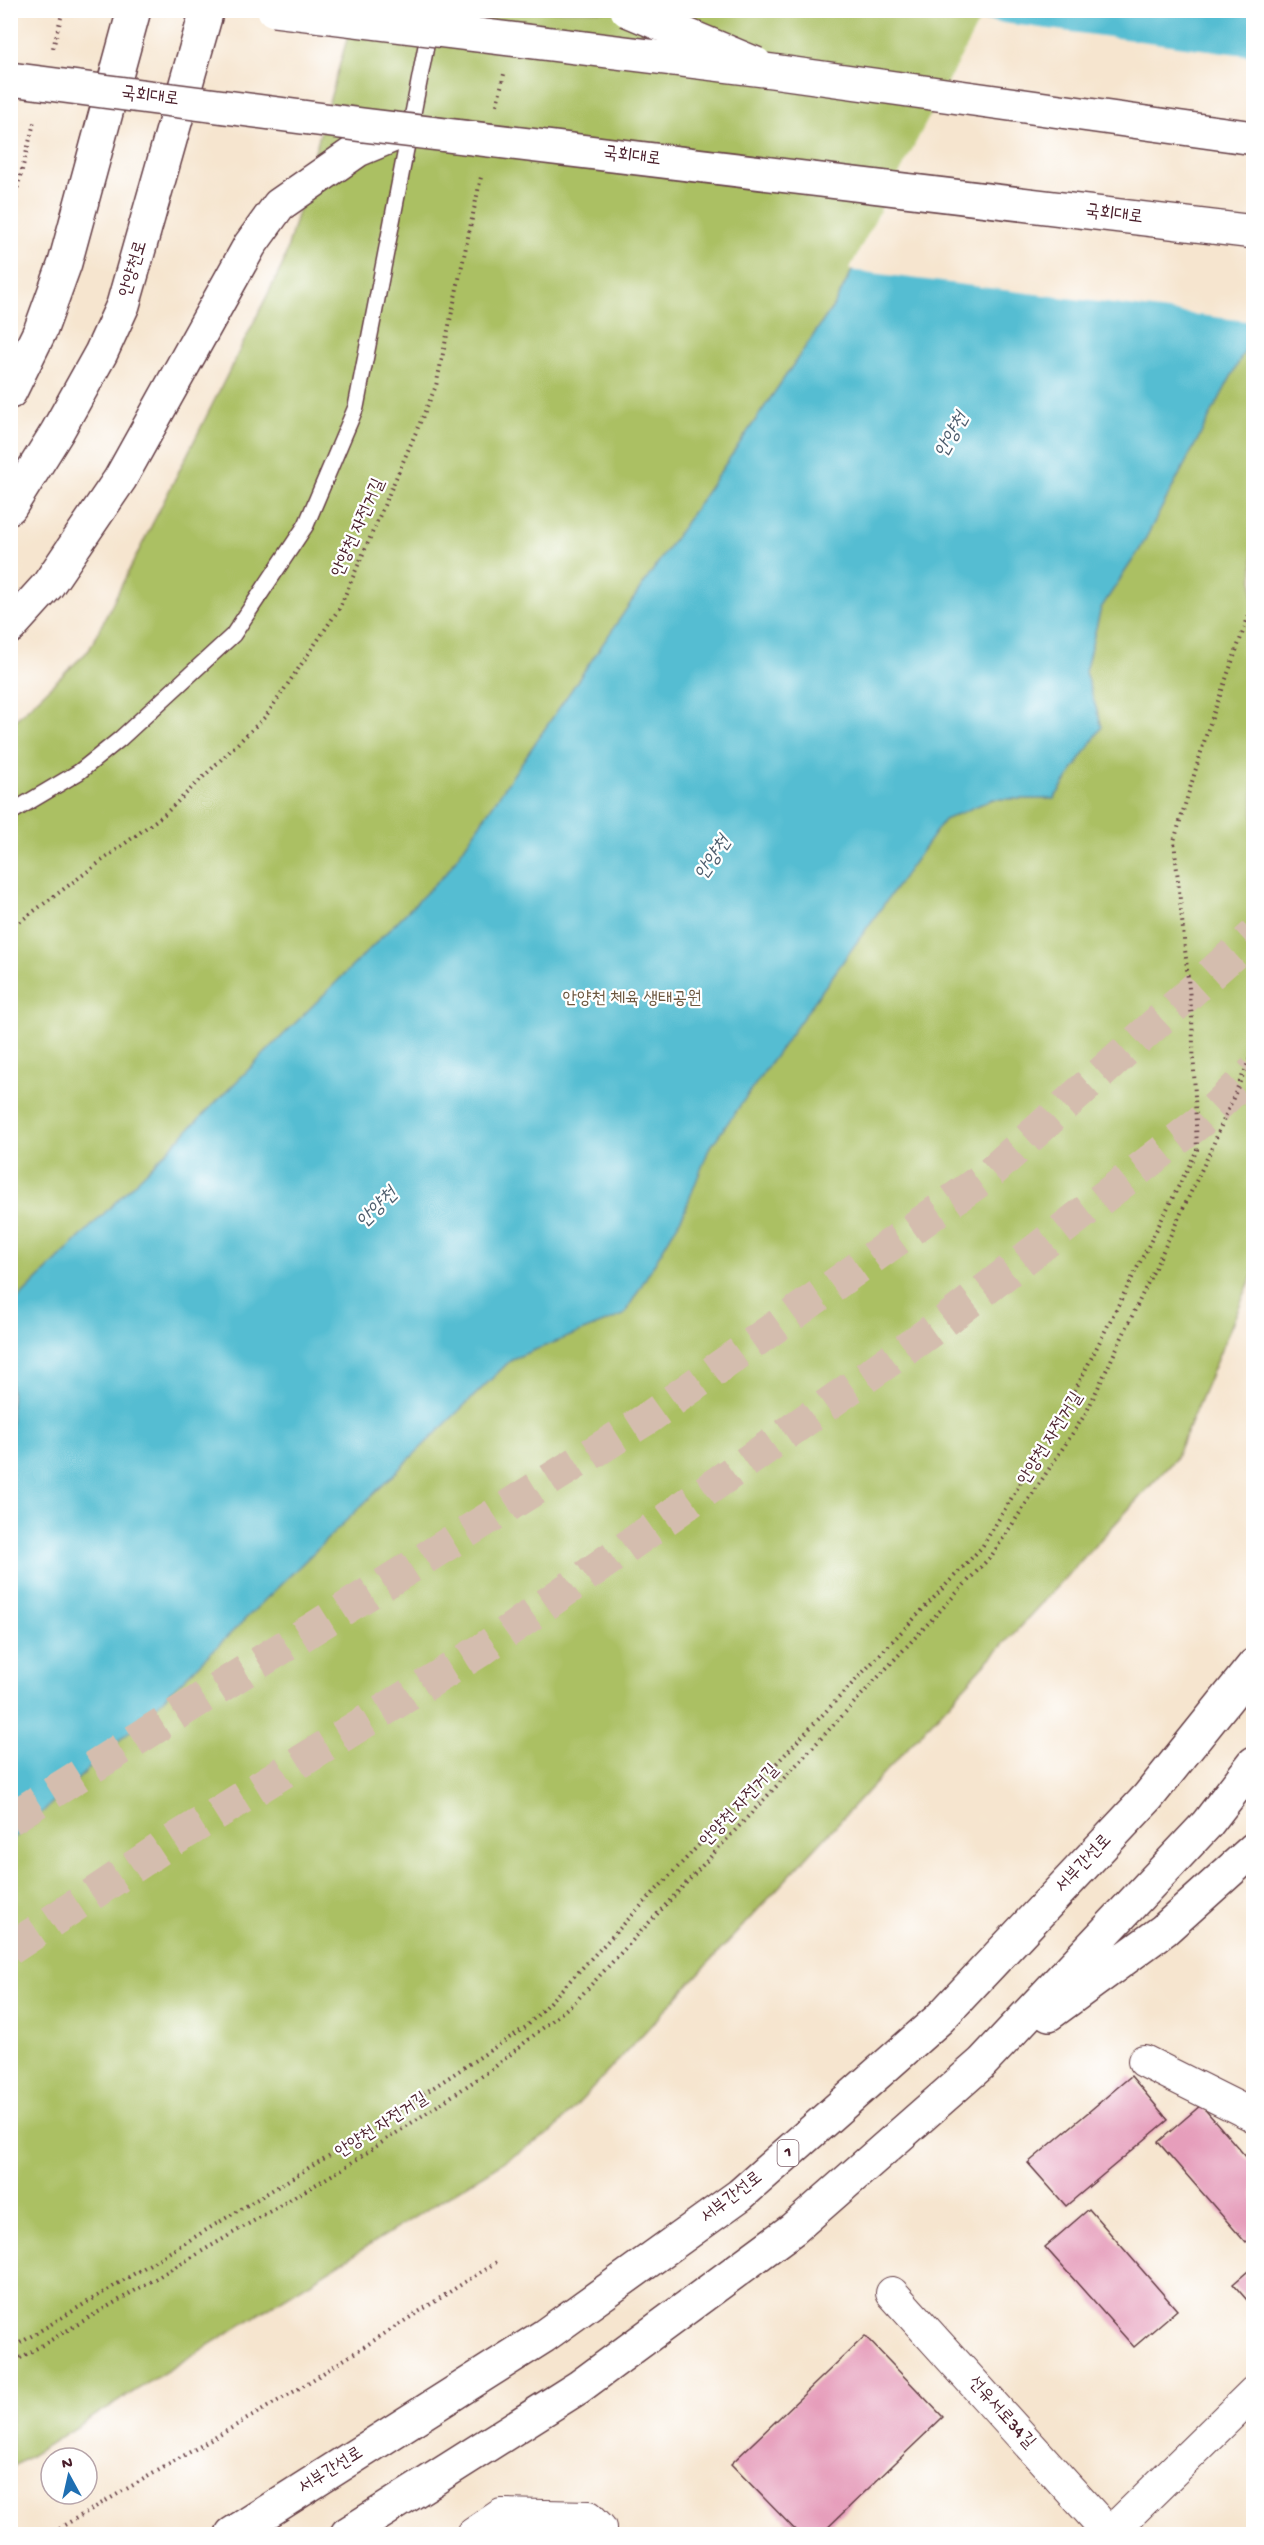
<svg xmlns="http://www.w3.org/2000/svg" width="1264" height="2545" viewBox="0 0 1264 2545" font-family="'Gochi Hand','Poor Story',sans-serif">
<rect width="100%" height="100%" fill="#fff"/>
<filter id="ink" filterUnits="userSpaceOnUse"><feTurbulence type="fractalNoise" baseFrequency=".0167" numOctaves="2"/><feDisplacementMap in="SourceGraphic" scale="12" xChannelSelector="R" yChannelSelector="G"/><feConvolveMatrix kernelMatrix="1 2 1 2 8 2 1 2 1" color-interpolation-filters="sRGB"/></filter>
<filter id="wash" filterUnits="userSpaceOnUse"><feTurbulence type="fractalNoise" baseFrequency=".008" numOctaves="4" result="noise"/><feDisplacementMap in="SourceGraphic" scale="24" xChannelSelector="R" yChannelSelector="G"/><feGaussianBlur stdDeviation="1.35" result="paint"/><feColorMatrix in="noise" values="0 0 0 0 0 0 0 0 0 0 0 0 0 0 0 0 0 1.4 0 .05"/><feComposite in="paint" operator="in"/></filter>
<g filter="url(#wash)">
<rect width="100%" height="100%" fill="#f6e5cf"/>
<path fill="#abc064" stroke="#7a7048" stroke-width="1.5" d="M355 11H1253V1274L1175 1459 553 2131 11 2468V724L89 650 283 264Z"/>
<path fill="#55bdd2" stroke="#506e7e" stroke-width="1.5" d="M989 11H1253V335L1140 549 1101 608 1085 672 1102 727 1054 799H993L944 820 709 1149 683 1215 624 1315 512 1359 152 1710 11 1841V1306L447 872 834 305Z"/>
<path fill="#f6e5cf" d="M980 20 1253 56V322L849 270Z"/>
<g id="blocks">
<path fill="#e69ebb" d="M1131 2076 1168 2120 1066 2206 1028 2163Z
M1201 2105 1254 2166V2236L1246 2243 1158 2142Z
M1089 2209 1177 2310 1134 2347 1045 2247Z
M1254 2266V2308L1233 2284Z
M865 2336 943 2417 821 2534H799L731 2464Z"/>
</g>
</g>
<g filter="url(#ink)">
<use href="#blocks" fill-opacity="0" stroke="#643d44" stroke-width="1.5"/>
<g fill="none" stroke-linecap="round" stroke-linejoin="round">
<path stroke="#d4bdae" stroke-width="33" stroke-dasharray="33 16" stroke-linecap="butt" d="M10 1819 648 1418 989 1174 1254 935
M10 1949 169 1843 483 1649 945 1321 1201 1121 1254 1071"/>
<defs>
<path id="lane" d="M10 813 79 772 120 739 233 635 306 525 356 407 433 10"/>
<path id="street" d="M1144 2061 1254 2116
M892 2293 1110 2534
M473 2534 501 2515 589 2517 600 2528V2534
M1109 2534 1254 2392"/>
<path id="secondary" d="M10 392 41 329 65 263 134 10
M10 507 57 432 101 353 123 305 207 10"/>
<path id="primary" d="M10 627 48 585 120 479 250 245 279 205 358 150 406 130
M1049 2014 1164 1930 1254 1849
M232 2534 544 2336 740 2195 939 2019 1148 1797 1254 1665
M347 2534 579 2387 793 2229 982 2063 1207 1824 1254 1763"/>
</defs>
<use href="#lane" stroke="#643d44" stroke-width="18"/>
<use href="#street" stroke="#643d44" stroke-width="34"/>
<use href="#secondary" stroke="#643d44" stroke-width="36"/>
<use href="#primary" stroke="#643d44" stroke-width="36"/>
<path stroke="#643d44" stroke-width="4" stroke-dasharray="1.5 4.5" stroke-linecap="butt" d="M53 48 63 10
M497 105 504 74
M10 217 35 119
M10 929 166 813 266 716 339 609 436 386 481 177
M10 2349 330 2155 526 2027 982 1547 1067 1406 1197 1150 1192 1018 1174 841 1208 729 1254 601
M10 2364 342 2169 491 2070 576 2001 992 1555 1086 1413 1210 1152 1254 1049
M49 2534 295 2391 498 2261"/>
<use href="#lane" stroke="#fff" stroke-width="15"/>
<use href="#street" stroke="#fff" stroke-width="32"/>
<use href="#secondary" stroke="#fff" stroke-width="33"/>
<use href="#primary" stroke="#fff" stroke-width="33"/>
<defs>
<path id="secondary-bridge" d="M627 10 756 64"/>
<path id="primary-bridge" d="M274 10 772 71 1254 138
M10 79 363 125 1254 232"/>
</defs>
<use href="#secondary-bridge" stroke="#643d44" stroke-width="36" stroke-linecap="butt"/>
<use href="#primary-bridge" stroke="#643d44" stroke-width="36" stroke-linecap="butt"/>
<use href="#secondary-bridge" stroke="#fff" stroke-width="33"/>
<use href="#primary-bridge" stroke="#fff" stroke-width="33"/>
</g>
</g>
<g text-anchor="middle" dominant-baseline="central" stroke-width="4.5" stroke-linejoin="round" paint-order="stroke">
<rect fill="#fff" stroke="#80626b" stroke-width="1.5" x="777.5" y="2140" width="21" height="26" rx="4.5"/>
<g font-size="16" font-weight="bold" fill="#4a1f2b">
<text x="788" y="2153">1</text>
</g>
<g font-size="18" fill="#4a1f2b" stroke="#fff">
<text transform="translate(150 97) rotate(7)">국회대로</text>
<text transform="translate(632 157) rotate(7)">국회대로</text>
<text transform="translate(1114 215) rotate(7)">국회대로</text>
<text transform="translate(134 269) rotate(-73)">안양천로</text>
<text transform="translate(359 528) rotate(-66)">안양천 자전거길</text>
<text transform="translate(1051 1439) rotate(-58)">안양천 자전거길</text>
<text transform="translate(740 1806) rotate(-47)">안양천 자전거길</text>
<text transform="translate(1084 1864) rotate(-47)">서부간선로</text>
<text transform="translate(382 2126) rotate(-33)">안양천 자전거길</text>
<text transform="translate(732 2198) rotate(-38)">서부간선로</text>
<text transform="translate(1001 2413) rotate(48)">선유서로34길</text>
<text transform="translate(331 2471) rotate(-32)">서부간선로</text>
</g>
<g font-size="18" fill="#6c573f" stroke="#fff">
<text x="632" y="999">안양천 체육 생태공원</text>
</g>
<g font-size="20" font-style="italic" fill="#4e5e6e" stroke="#fff">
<text transform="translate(953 436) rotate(-61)">안양천</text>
<text transform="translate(714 859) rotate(-56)">안양천</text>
<text transform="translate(378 1209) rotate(-45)">안양천</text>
</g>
</g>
<rect width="1264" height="2545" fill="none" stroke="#fff" stroke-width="36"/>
<g transform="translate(69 2476) rotate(352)"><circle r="28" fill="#ffffff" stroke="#b7a5aa" stroke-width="1.5"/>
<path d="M0-4.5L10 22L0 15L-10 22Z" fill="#1f6fb2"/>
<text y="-9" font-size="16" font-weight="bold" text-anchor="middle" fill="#4a1f2b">N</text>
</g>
</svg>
